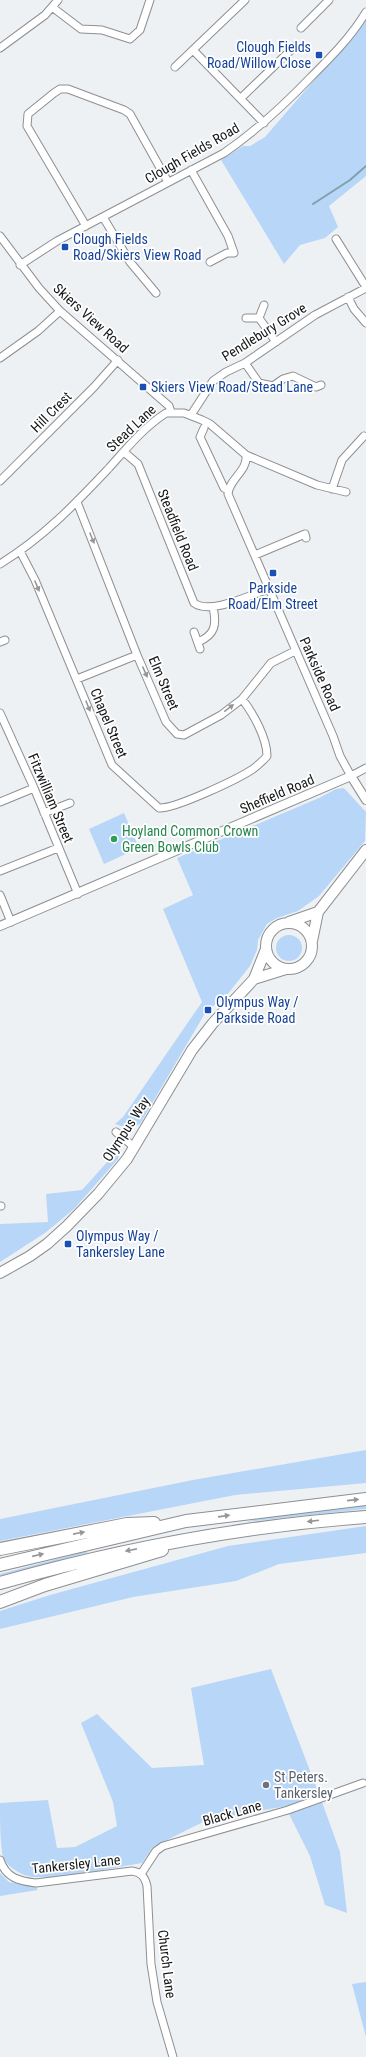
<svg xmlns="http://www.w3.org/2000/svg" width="366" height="2057" viewBox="0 0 366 2057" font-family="'Roboto Condensed',sans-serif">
<rect width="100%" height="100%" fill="#eef1f4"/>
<path fill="#b8d6f8" d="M366 16V176L329 206 338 227 325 238 300 245 284 264 221 160 243 146H250L265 137 334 57Z
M344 788 366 812 365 841 319 896 298 911 277 918 267 924 258 940 257 950 250 966 223 1000 213 1006 204 1015 140 1124 130 1129 115 1124 123 1117 202 1002 163 909 193 895 177 858 319 798 336 789Z
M124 813 139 848 104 864 89 829Z
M276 948a13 13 0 1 1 26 0a13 13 0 1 1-26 0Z
M117 1151 119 1154 118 1159 74 1209 45 1233 0 1262V1224L48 1222 46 1194 82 1190Z
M366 1450V1483L235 1495 0 1541V1519L193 1480Z
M366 1505V1509L245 1522 265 1517Z
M366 1526V1553L279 1564 236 1581 133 1597 0 1629V1611L50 1595 228 1546Z
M87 1551V1553L0 1576V1574Z
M271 1669 319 1794 287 1806 207 1820 153 1847 142 1863C110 1868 64 1879 33 1877 22 1876 8 1867 3 1858 0 1842 0 1820 0 1803L48 1800 57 1848 75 1847 117 1826 113 1802 81 1723 97 1714 152 1768 204 1765 191 1688Z
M322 1802 340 1852 347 1913 325 1905 310 1856 289 1814Z
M0 1873 9 1882 36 1887 38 1890 0 1896Z
M366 1982V2037L352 1984Z"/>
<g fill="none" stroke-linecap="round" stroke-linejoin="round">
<path stroke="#7da1ad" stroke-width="2" d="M313 204 350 180 366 166"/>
<defs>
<path id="minor" d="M52 7 81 29 102 30 130 39 140 30 150 0
M301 28 329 0
M0 48 45 15 58 0
M193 50 264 123
M175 67 245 0
M241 98 294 47
M191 170 228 236 234 253H227L210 262
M103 217 130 262 156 293
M86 226 27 126 28 114 54 93 60 89H68L124 110 130 114 168 182
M0 236 39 288 60 311 169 406 171 412
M336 239 366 287
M20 265 57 241 224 153C256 131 283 106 310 78 331 57 351 37 366 12
M348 297 354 309 366 323
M246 318H259L276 342
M259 318 264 305
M0 358 38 331 60 311
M245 363 259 383 273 386 283 379 293 376 316 387 321 385
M191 415 213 381 226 372 245 363 315 315 366 288
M204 428 200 437 224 488 228 490
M124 452 138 464 194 603C210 615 250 595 269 589
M246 455C248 471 229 479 228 494L333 736 340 756 351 776 366 768
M0 481 94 387 118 360
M332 489 342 460 364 436
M77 502 137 655 166 722 177 734 184 735 221 715 242 699 271 663 295 651
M20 551 35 580 112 765 159 808C175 809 238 779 253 769 258 765 263 761 267 756 267 738 253 713 242 699
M255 555 305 534 306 538
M0 564C44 537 74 505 109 468 126 449 144 427 166 413H184L202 420 210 424 246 455 317 485 346 492
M194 632 200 649
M0 642 5 640
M198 642C215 635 217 625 213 607
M77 679 137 655
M0 713 34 788 78 894
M0 802 34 788
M44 813 70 803
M0 871 58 848
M0 895 11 922
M116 1132 134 1147
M0 1206H1
M0 1860C6 1878 19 1881 36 1883L132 1871C141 1872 145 1877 147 1886L151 1964 157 2002 173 2057
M141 1874 156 1851 163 1846 288 1810 363 1783"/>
<path id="tertiary" d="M0 926 351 776 366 800"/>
<path id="primary" d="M289 922 318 912
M266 946a23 23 0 1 1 46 0a23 23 0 1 1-46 0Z
M312 941 318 912 366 850
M254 979 286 969
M0 1273 30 1256 47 1244 67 1226 98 1194 127 1159 192 1050 213 1023 254 979 266 949"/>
<path id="motorway" d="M0 1549 127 1524 154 1523
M0 1565 186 1521 366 1499
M0 1583C120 1549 242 1526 366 1517
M0 1602 45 1585 162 1550"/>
</defs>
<use href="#minor" stroke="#8d8f92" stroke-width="9"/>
<use href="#tertiary" stroke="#8d8f92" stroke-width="10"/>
<use href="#primary" stroke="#8d8f92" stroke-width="12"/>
<use href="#motorway" stroke="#8d8f92" stroke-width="14"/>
<use href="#minor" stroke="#fff" stroke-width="7"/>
<use href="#tertiary" stroke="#fff" stroke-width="8"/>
<use href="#primary" stroke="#fff" stroke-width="10"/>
<use href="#motorway" stroke="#fff" stroke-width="12"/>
</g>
<defs><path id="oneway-solid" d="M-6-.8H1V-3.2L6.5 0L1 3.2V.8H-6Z"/></defs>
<g fill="#969697">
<use href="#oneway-solid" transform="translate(92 538) rotate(68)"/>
<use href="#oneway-solid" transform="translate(37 586) rotate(67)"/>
<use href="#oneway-solid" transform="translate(145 672) rotate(66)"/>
<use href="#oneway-solid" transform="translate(88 706) rotate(68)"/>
<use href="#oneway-solid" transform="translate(229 708) rotate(-37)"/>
<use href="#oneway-solid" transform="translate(353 1500) rotate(-6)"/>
<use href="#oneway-solid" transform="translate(224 1516) rotate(-8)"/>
<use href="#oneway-solid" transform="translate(313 1521) rotate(173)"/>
<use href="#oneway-solid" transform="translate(79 1533) rotate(-11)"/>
<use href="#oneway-solid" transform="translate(131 1550) rotate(169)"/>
<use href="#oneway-solid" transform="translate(38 1555) rotate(-13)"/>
</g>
<g fill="#1a4fb4" stroke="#fff" stroke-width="1.5">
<rect x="315" y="51" width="8" height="8" rx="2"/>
<rect x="61" y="243" width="8" height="8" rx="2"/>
<rect x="139" y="383" width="8" height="8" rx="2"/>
<rect x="269" y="569" width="8" height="8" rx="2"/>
<rect x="204" y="1006" width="8" height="8" rx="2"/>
<rect x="64" y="1240" width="8" height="8" rx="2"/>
</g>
<circle fill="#2e9e5b" stroke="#fff" stroke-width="1.5" cx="114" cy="839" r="4"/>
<circle fill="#6b7280" stroke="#fff" stroke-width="1.5" cx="266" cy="1785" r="4"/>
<g text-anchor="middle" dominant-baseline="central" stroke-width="3.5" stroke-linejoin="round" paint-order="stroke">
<g font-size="14" fill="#164399" stroke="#fff" text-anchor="start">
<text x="311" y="47" text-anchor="end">Clough Fields<tspan x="311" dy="16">Road/Willow Close</tspan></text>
<text x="73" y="239">Clough Fields<tspan x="73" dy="16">Road/Skiers View Road</tspan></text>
<text x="151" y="387">Skiers View Road/Stead Lane</text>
<text x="273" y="588" text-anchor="middle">Parkside<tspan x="273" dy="16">Road/Elm Street</tspan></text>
<text x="216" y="1002">Olympus Way /<tspan x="216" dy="16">Parkside Road</tspan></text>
<text x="76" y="1236">Olympus Way /<tspan x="76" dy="16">Tankersley Lane</tspan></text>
</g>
<g font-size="14" fill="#151617" stroke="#fff">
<text transform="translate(192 153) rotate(-30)">Clough Fields Road</text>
<text transform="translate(91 318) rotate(42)">Skiers View Road</text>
<text transform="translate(264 332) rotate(-32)">Pendlebury Grove</text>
<text transform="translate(51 412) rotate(-45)">Hill Crest</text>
<text transform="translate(131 428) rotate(-43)">Stead Lane</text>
<text transform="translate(178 530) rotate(68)">Steadfield Road</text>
<text transform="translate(320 674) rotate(66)">Parkside Road</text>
<text transform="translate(164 683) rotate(67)">Elm Street</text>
<text transform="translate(109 723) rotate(67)">Chapel Street</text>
<text transform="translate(277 794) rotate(-23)">Sheffield Road</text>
<text transform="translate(51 798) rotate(67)">Fitzwilliam Street</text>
<text transform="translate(126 1129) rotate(-57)">Olympus Way</text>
<text transform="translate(232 1813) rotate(-16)">Black Lane</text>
<text transform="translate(76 1864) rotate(-6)">Tankersley Lane</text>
<text transform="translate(167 1964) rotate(83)">Church Lane</text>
</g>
<g font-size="14" fill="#27864d" stroke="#fff" text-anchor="start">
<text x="122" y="831">Hoyland Common Crown<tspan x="122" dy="16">Green Bowls Club</tspan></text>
</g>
<g font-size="14" fill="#5b616d" stroke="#fff" text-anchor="start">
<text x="274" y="1777">St Peters.<tspan x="274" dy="16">Tankersley</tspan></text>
</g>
</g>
</svg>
